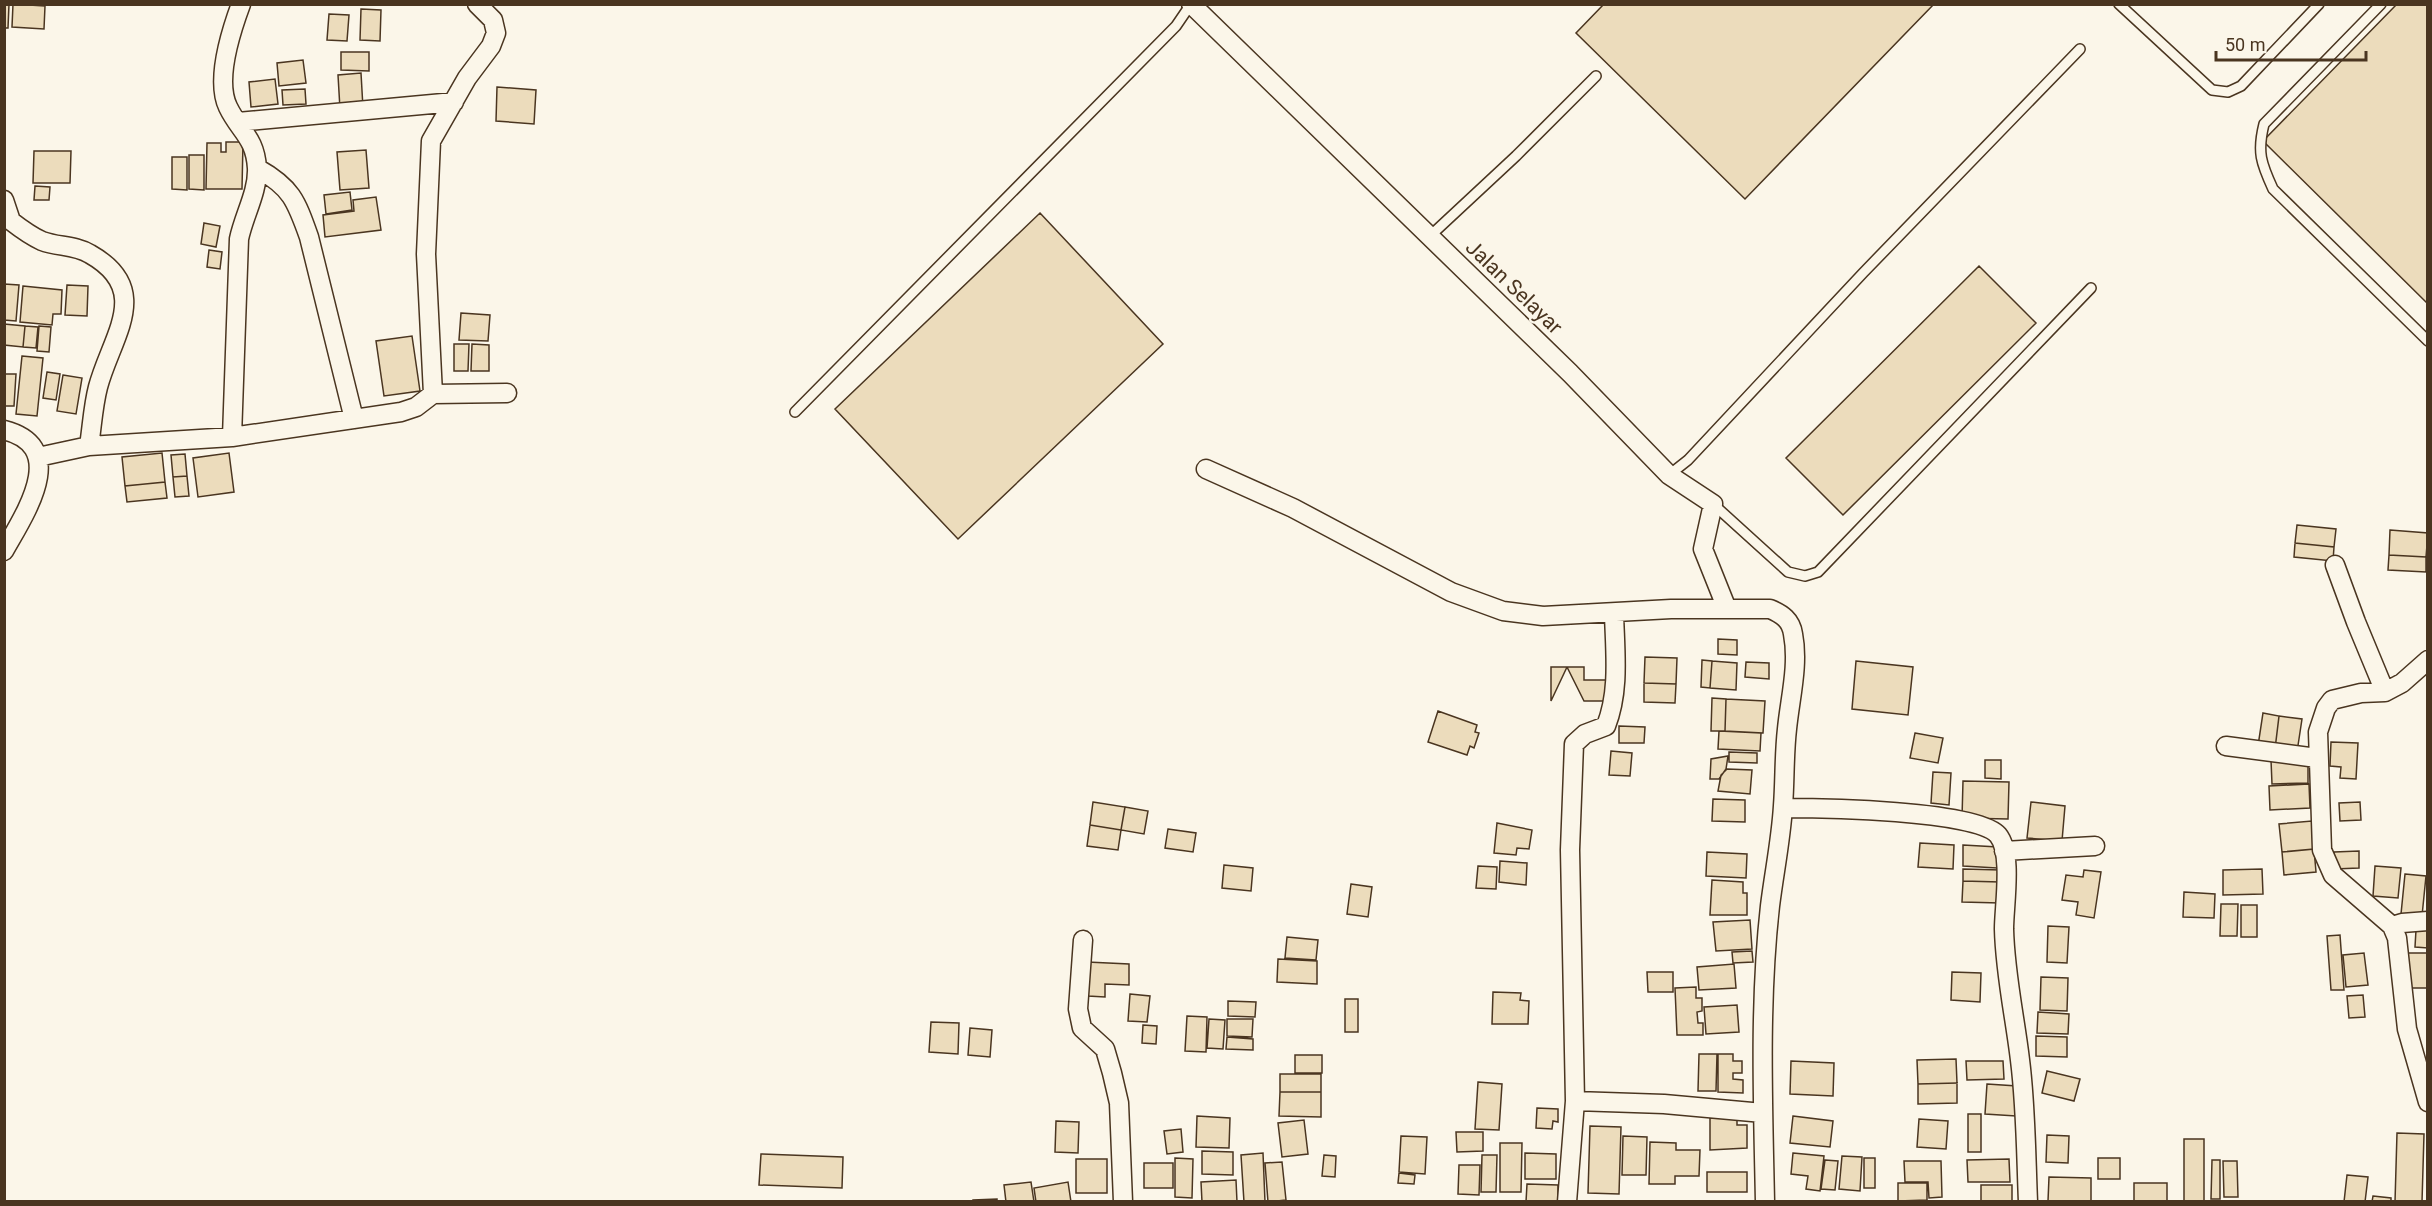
<svg xmlns="http://www.w3.org/2000/svg" width="2432" height="1206" viewBox="0 0 2432 1206" font-family="Roboto,sans-serif">
<rect width="100%" height="100%" fill="#fbf6e9"/>
<path fill="#ecdcbc" stroke="#4a3520" stroke-width="1.5" d="M4 4H9L8 28H4Z
M13 4 45 6 44 29 12 27Z
M1604 4H1934L1745 199 1576 33Z
M2397 4H2428V304L2263 141Z
M361 9 381 10 380 41 360 40Z
M329 14 349 15 347 41 327 40Z
M341 52H369V71L341 70Z
M303 60 306 83 279 86 277 63Z
M361 73 363 108 340 109 338 75Z
M275 79 278 104 251 107 249 82Z
M497 87 536 90 534 124 496 121Z
M305 89 306 104 283 105 282 90Z
M226 142H243L242 189H206L207 143H221V152H226Z
M366 150 369 188 340 190 337 152Z
M34 151H71L70 183H33Z
M189 155H204V190L189 189Z
M172 157H187V190L172 189Z
M35 186 50 187 49 200H34Z
M350 192 352 210 326 214 324 195Z
M376 197 381 230 325 237 323 215 354 211 353 200Z
M1040 213 1163 344 958 539 835 409Z
M204 223 220 226 216 247 201 244Z
M209 250 222 252 220 269 207 267Z
M1979 266 2036 323 1843 515 1786 458Z
M4 284 19 285 16 321 4 320Z
M67 285 88 286 87 316 65 315Z
M23 286 62 290 61 314H53L52 325 20 322Z
M461 313 490 315 488 341 459 340Z
M4 324 25 326 23 347 4 345Z
M25 326 38 327 36 348 23 347Z
M39 326 51 327 49 352 37 351Z
M412 336 420 391 384 396 376 341Z
M454 344H469L468 371H454Z
M472 344 489 345V371H471Z
M22 356 43 358 37 416 16 414Z
M47 372 60 374 56 400 43 398Z
M4 374H16L14 406H4Z
M63 375 82 378 76 414 57 411Z
M162 453 165 482 125 486 122 457Z
M229 453 234 492 198 497 193 458Z
M185 454 187 476 173 477 171 455Z
M187 476 189 496 175 497 173 477Z
M165 482 167 498 127 502 125 486Z
M2297 525 2336 529 2334 547 2295 543Z
M2390 530 2428 533 2426 557 2389 555Z
M2295 543 2334 547 2333 561 2294 557Z
M2389 555 2426 557V572L2388 570Z
M1718 639 1737 640V655L1718 654Z
M1645 657 1677 658 1676 684 1644 683Z
M1702 660 1712 661 1710 688 1701 687Z
M1712 661 1737 663 1736 690 1710 688Z
M1856 661 1913 667 1908 715 1852 709Z
M1746 662 1769 663V679L1745 677Z
M1551 667H1567L1551 701Z
M1567 667H1584V680H1607L1606 701H1584Z
M1644 683 1676 684 1675 703 1644 702Z
M1712 698 1726 699 1725 731H1711Z
M1726 699 1765 701 1763 733 1725 731Z
M1438 711 1477 725 1475 732 1479 733 1474 748 1470 746 1467 755 1428 742Z
M2263 713 2279 716 2275 749 2258 746Z
M2279 716 2302 719 2297 752 2275 749Z
M1619 726 1645 727 1644 743H1619Z
M1719 731 1761 733 1760 751 1718 749Z
M1915 733 1943 738 1938 763 1910 758Z
M2331 742 2358 743 2356 779 2340 778 2341 767 2330 766Z
M1611 751 1632 753 1630 776 1609 775Z
M1729 752 1757 753V763L1729 762Z
M1728 756 1726 769 1719 779H1710L1711 759Z
M2308 759V783L2272 784 2271 760Z
M1985 760H2001V779L1985 778Z
M1727 769 1752 770 1750 794 1718 791 1721 775Z
M1933 772 1951 773 1949 805 1931 803Z
M1963 781 2009 782 2008 819 1962 818Z
M2309 784 2310 808 2270 810 2269 786Z
M1713 799 1745 800V822L1712 821Z
M1093 802 1125 807 1121 830 1090 825Z
M2031 802 2065 806 2062 841 2027 838Z
M2360 802 2361 820 2340 821 2339 803Z
M1125 807 1148 811 1144 834 1121 830Z
M2312 821 2314 849 2282 852 2279 824Z
M1497 823 1532 830 1529 849 1517 848 1516 855 1494 853Z
M1090 825 1121 830 1118 850 1087 846Z
M1168 829 1196 833 1193 852 1165 848Z
M1920 843 1954 845 1953 869 1918 867Z
M1963 845 1998 847 1997 868 1963 866Z
M2314 849 2316 872 2284 875 2282 852Z
M2359 851V868L2334 869V852Z
M1707 852 1747 854 1746 878 1706 876Z
M1500 861 1527 863 1526 885 1499 882Z
M1224 865 1253 868 1251 891 1222 888Z
M1478 866 1497 867 1496 889 1476 888Z
M2375 866 2401 868 2398 898 2373 896Z
M1963 869 2001 870 2000 882 1963 881Z
M2262 869 2263 894 2223 895V870Z
M2084 870 2101 872 2094 918 2076 915 2078 902 2062 900 2066 875 2083 877Z
M2405 874 2426 876 2422 916 2401 914Z
M1712 880 1743 882V893H1747V915H1710Z
M1963 881 2000 882V903L1962 902Z
M1351 884 1372 887 1368 917 1347 914Z
M2184 892 2215 894 2214 918 2183 917Z
M2221 904H2238L2237 936H2220Z
M2241 905H2257V937H2241Z
M1750 920 1752 949 1716 951 1713 922Z
M2048 926 2069 927 2067 963 2047 962Z
M2416 930H2428V948L2415 947Z
M2340 935 2344 990H2331L2327 936Z
M1287 937 1318 940 1316 960 1285 958Z
M1752 951 1753 962 1733 963 1732 952Z
M2364 953 2368 985 2346 987 2343 955Z
M2408 953H2428V988H2408Z
M1278 959 1317 961V984L1277 982Z
M1087 962 1129 964V985L1105 984V997L1088 996Z
M1734 964 1736 988 1699 990 1697 967Z
M1647 972H1673V992H1648Z
M1952 972 1981 973 1980 1002 1951 1000Z
M2041 977 2068 978 2067 1011 2040 1010Z
M1696 987V998H1702V1011L1697 1012 1698 1023H1703V1035H1677L1675 988Z
M1493 992 1521 993 1520 1000 1529 1001 1528 1024H1492Z
M1130 994 1150 996 1147 1022 1128 1021Z
M2363 995 2365 1017 2349 1018 2347 996Z
M1345 999H1358V1032H1345Z
M1228 1001 1256 1002 1255 1017 1228 1016Z
M1737 1005 1739 1032 1706 1034 1704 1007Z
M2038 1012 2069 1014 2068 1034 2037 1033Z
M1187 1016 1207 1017 1206 1052 1185 1051Z
M1209 1019 1225 1020 1223 1049 1207 1048Z
M1227 1019H1253L1252 1037 1227 1036Z
M931 1022 959 1023 958 1054 929 1052Z
M1143 1025 1157 1026 1156 1044 1142 1043Z
M970 1028 992 1030 990 1057 968 1055Z
M2036 1036 2067 1037V1057L2036 1056Z
M1227 1037 1253 1039V1050L1226 1049Z
M1699 1054H1717L1716 1091H1698Z
M1718 1054H1733V1061H1742V1073H1733V1079L1743 1080V1093L1718 1092Z
M1295 1055H1322V1073H1295Z
M1956 1059 1957 1083 1918 1084 1917 1060Z
M1791 1061 1834 1063 1833 1096 1790 1094Z
M1966 1061H2003L2004 1079 1967 1080Z
M2047 1071 2080 1079 2074 1101 2042 1093Z
M1280 1074H1321V1092H1280Z
M1478 1082 1502 1084 1499 1130 1475 1129Z
M1957 1083V1103L1918 1104V1084Z
M1987 1084 2017 1086 2016 1116 1985 1114Z
M1280 1092H1321V1117L1279 1116Z
M1537 1108 1558 1109V1122L1553 1121 1552 1129 1536 1128Z
M1968 1114H1981V1152H1968Z
M1197 1116 1230 1118 1229 1148 1196 1147Z
M1793 1116 1833 1121 1830 1147 1790 1143Z
M1710 1118H1737V1125H1747V1148L1710 1150Z
M1919 1119 1948 1121 1946 1149 1917 1147Z
M1304 1120 1308 1154 1282 1157 1278 1123Z
M1056 1121 1079 1122 1078 1153 1055 1152Z
M1590 1126 1621 1127 1619 1194 1588 1193Z
M1181 1129 1183 1152 1167 1154 1164 1131Z
M1456 1132H1483V1151L1457 1152Z
M2397 1133 2424 1134 2422 1202H2395Z
M2047 1135 2069 1136 2068 1163 2046 1162Z
M1401 1136 1427 1137 1425 1174 1399 1172Z
M1623 1136 1647 1137 1646 1175H1622Z
M2184 1139H2204V1202H2184Z
M1650 1142 1676 1143V1150H1700L1699 1176H1675V1184H1649Z
M1500 1143H1522L1521 1192H1500Z
M1202 1151 1233 1152V1175L1202 1174Z
M1263 1153 1265 1202H1244L1241 1155Z
M1525 1153 1556 1154V1179H1525Z
M1793 1153 1824 1156 1820 1191 1806 1189 1808 1176 1791 1174Z
M761 1154 843 1157 842 1188 759 1185Z
M1324 1155 1336 1156 1335 1177 1322 1176Z
M1482 1155H1497L1496 1192H1481Z
M1842 1156 1862 1157 1860 1191 1839 1189Z
M1175 1158 1193 1159 1192 1198 1175 1197Z
M1864 1158H1875V1188H1864Z
M2098 1158H2120V1179H2098Z
M1076 1159H1107V1193H1076Z
M2009 1159 2010 1182H1968L1967 1160Z
M1825 1160 1838 1161 1835 1190 1821 1189Z
M2212 1160H2220V1199H2211Z
M1904 1161H1941L1942 1197 1929 1198 1928 1182H1905Z
M2223 1161H2237L2238 1197H2224Z
M1282 1162 1286 1200 1268 1202 1265 1163Z
M1144 1163H1173V1188H1144Z
M1459 1165H1480L1479 1195 1458 1194Z
M1707 1172H1747V1192H1707Z
M1399 1173 1415 1175 1414 1184 1398 1183Z
M2347 1175 2368 1177 2365 1202H2344Z
M2049 1177 2091 1178V1202L2048 1201Z
M1236 1180 1237 1202H1202L1201 1182Z
M1031 1182 1034 1202H1006L1004 1185Z
M1068 1182 1071 1202H1036L1034 1188Z
M1898 1183H1927V1200L1898 1201Z
M2134 1183H2167V1201H2134Z
M1527 1184 1558 1185V1202H1526Z
M1981 1185H2012V1202H1981Z
M2373 1196 2391 1198V1202H2372Z
M997 1199V1202H973V1200Z"/>
<g fill="none" stroke-linecap="round" stroke-linejoin="round">
<defs>
<path id="lane" d="M2119 4 2212 90 2228 92 2241 86 2319 4
M2381 4 2264 124C2257 152 2261 163 2273 189L2428 341
M1429 237 1516 156 1596 76
M795 412 1176 26 1191 4
M1669 475 1688 460 1863 273 2080 49
M1713 504 1788 572 1805 576 1818 572 2091 288"/>
<path id="street" d="M1191 4 1570 373 1669 475 1713 504 1703 549 1727 609
M238 122 454 102
M257 168C291 187 296 200 309 237L354 419
M4 200 11 221C20 228 31 236 42 241 58 247 75 245 90 254 154 290 111 337 98 387 93 406 92 427 89 446
M433 394 426 254 431 141 467 78 491 46 496 33 493 20 477 4
M4 430C71 447 24 515 4 551
M232 437 239 239C244 215 258 192 257 168 255 137 240 132 228 107 215 80 231 31 241 4
M38 457 89 446 232 437 401 412 416 407 433 394 507 393
M1206 469 1293 508 1451 592 1503 611 1543 616 1671 609H1770C1782 614 1791 620 1793 634 1799 665 1790 698 1787 729 1784 755 1785 780 1783 806 1781 840 1774 873 1770 906 1759 1004 1763 1103 1765 1202
M2335 565 2356 622 2385 692
M2428 660 2402 683 2385 692 2361 693 2332 700 2326 708 2318 732 2322 850 2333 875 2392 926 2397 938 2407 1029 2428 1102
M2226 746 2317 758
M1783 808C1819 808 1977 810 1998 835 2013 853 2004 906 2004 929 2005 974 2015 1017 2020 1060 2026 1107 2026 1155 2028 1202
M2004 851 2095 846
M2392 926 2402 923 2428 921
M1083 940 1078 1009 1082 1028 1105 1049 1112 1073 1119 1103 1123 1202
M1575 1101 1664 1104 1763 1113
M1567 1202 1575 1101 1570 850 1574 744 1585 734 1606 726C1620 690 1615 652 1614 613"/>
</defs>
<use href="#lane" stroke="#4a3520" stroke-width="12"/>
<use href="#street" stroke="#4a3520" stroke-width="21"/>
<use href="#lane" stroke="#fbf6e9" stroke-width="9"/>
<use href="#street" stroke="#fbf6e9" stroke-width="18"/>
</g>
<g text-anchor="middle" dominant-baseline="central" stroke-width="4.5" stroke-linejoin="round" paint-order="stroke">
<g font-size="21" fill="#4a3520" stroke="#fbf6e9">
<text transform="translate(1514 287) rotate(44)">Jalan Selayar</text>
</g>
</g>
<rect width="2432" height="1206" fill="none" stroke="#4a3520" stroke-width="12"/>
<path d="M2216 51v9h150v-9" fill="none" stroke="#4a3520" stroke-width="3"/>
<text x="2225" y="51" font-size="18" fill="#4a3520" stroke="#fbf6e9" stroke-width="4.5" paint-order="stroke">50 m</text>
</svg>
